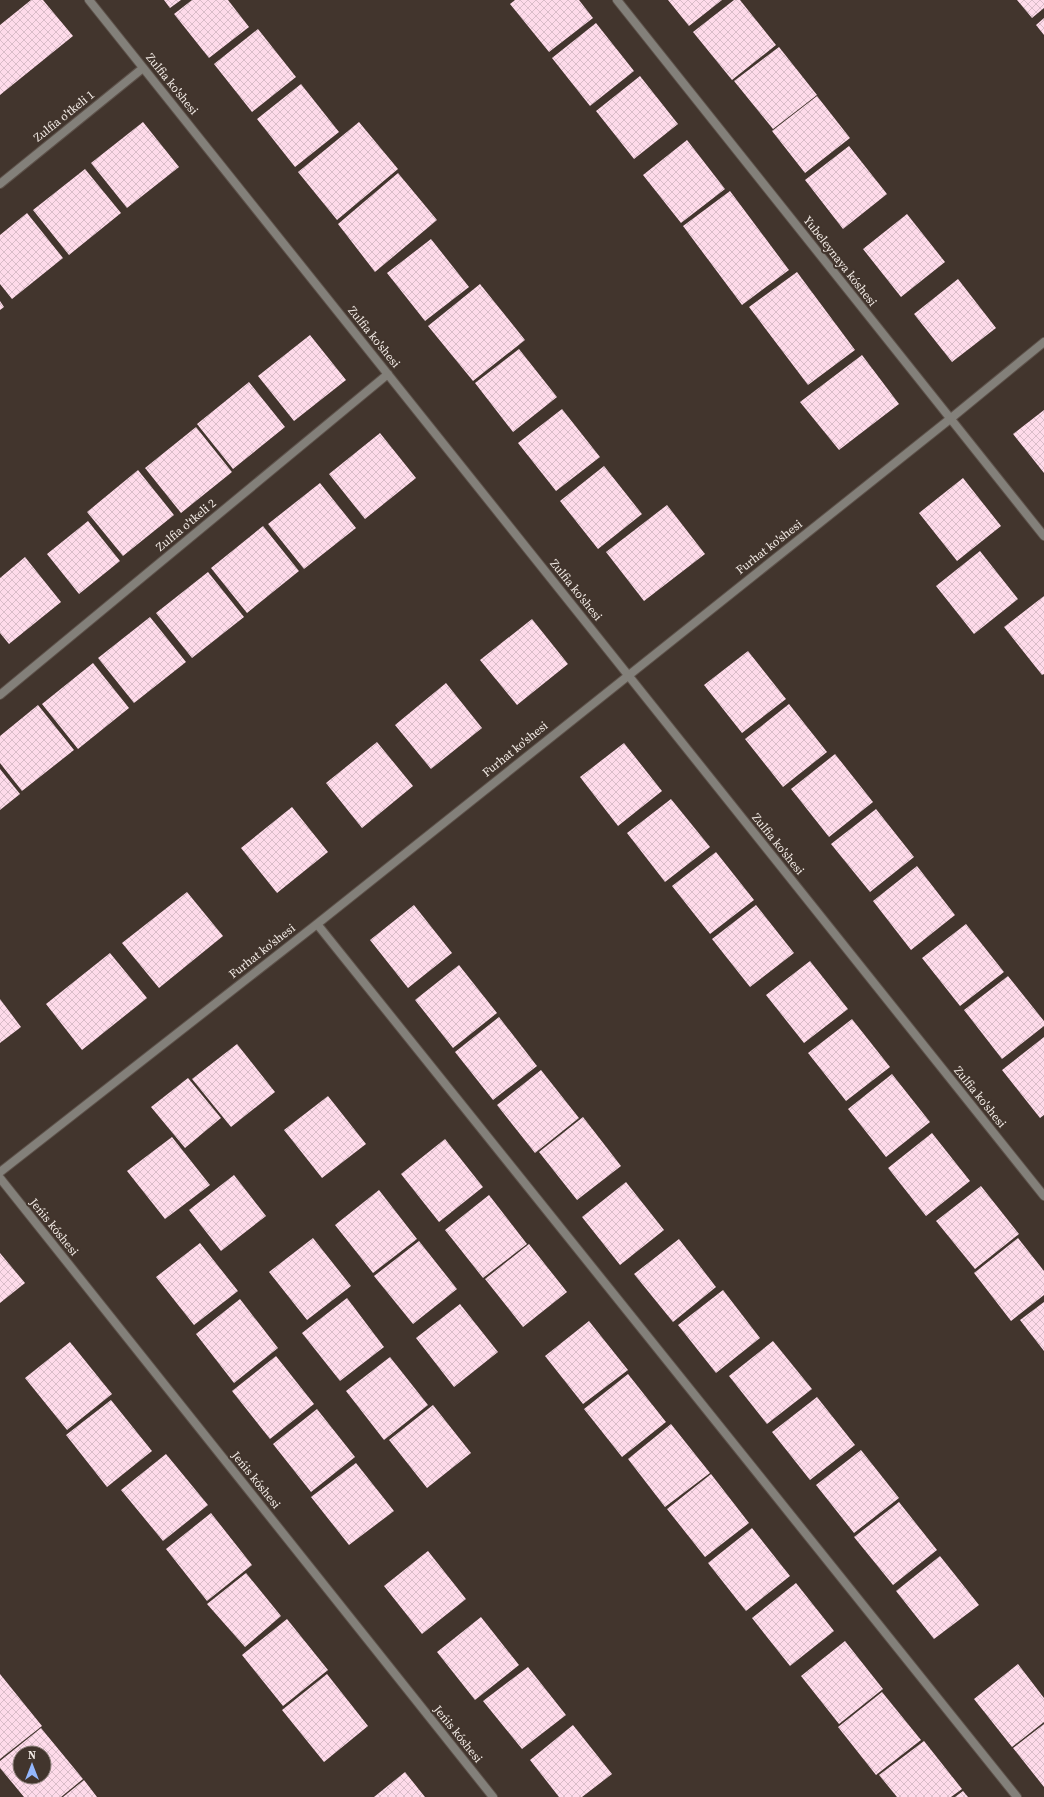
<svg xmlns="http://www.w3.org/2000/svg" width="1044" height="1797" viewBox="0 0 1044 1797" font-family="'Source Serif 4',serif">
<defs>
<pattern id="building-cross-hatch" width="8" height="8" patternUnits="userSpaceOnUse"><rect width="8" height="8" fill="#fedbea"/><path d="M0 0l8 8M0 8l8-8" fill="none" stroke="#dabdc9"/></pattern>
</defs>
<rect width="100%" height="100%" fill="#42352d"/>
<path fill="url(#building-cross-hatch)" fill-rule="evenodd" d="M31 0H43L73 36 0 95V25Z
M164 0H181L170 8Z
M192 0H228L249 27 209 58 174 14Z
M515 0H579L593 18 549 52 510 4Z
M668 0H722L689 26Z
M734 0H740L776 45 732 80 693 32Z
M1017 0H1044V8L1032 18Z
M1044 18V35L1036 25Z
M596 23 634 71 590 106 552 58Z
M258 29 296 77 252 112 214 64Z
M779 47 817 95 773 129 734 81Z
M640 76 678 124 634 159 596 111Z
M301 84 339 132 295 167 257 119Z
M817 96 850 138 805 173 772 131Z
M143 122 179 167 127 208 91 163Z
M359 122 398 169 337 220 298 172Z
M687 140 725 189 681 223 643 175Z
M849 146 887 194 843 229 805 180Z
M85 169 121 213 69 255 33 210Z
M398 173 437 220 375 272 338 224Z
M730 191 789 270 742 305 683 226Z
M27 213 63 258 12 299 0 284V235Z
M907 214 945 262 901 297 863 249Z
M431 239 469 287 425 321 387 273Z
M797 272 855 350 808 385 749 307Z
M958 279 996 328 952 362 914 314Z
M480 284 525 340 473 381 428 326Z
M0 301 4 307 0 310Z
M310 335 346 380 294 421 258 376Z
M519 349 557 397 513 432 475 383Z
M862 355 899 404 839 450 800 402Z
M249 382 285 427 233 469 197 424Z
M562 409 600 457 556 491 518 443Z
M1044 410V473L1013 434Z
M196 427 232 472 181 513 145 468Z
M380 433 416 478 365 519 329 474Z
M604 466 642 514 598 549 560 501Z
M138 470 174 515 123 556 87 512Z
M963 478 1001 526 957 561 919 513Z
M320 483 356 528 304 569 268 524Z
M667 505 705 554 644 601 606 552Z
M88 521 120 561 79 594 47 554Z
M263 526 299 571 247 613 211 568Z
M980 551 1018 599 974 634 936 586Z
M25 557 61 602 9 644 0 633V578Z
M208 572 244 617 192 658 156 613Z
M1044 596V674L1042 675 1004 627Z
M150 617 186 662 134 703 98 658Z
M532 619 568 664 517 705 480 660Z
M748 651 786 699 742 733 704 685Z
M93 663 129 708 78 749 42 704Z
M446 683 482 728 431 769 395 725Z
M789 704 827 752 783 787 745 739Z
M38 705 74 750 22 791 0 763V736Z
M377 742 413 786 362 828 326 783Z
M624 743 662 791 618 826 580 777Z
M835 754 873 802 829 837 791 789Z
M0 769 20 794 0 810Z
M671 799 710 847 665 882 627 833Z
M292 807 328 852 277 893 241 848Z
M876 809 914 857 870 892 831 844Z
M716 852 754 900 710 934 672 886Z
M917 866 955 915 911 950 873 901Z
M187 892 223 936 159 988 122 943Z
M414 905 452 953 408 988 370 940Z
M756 905 794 953 750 987 712 939Z
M966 924 1004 972 960 1006 922 958Z
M110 953 147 998 82 1050 46 1004Z
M810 961 848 1009 804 1043 766 995Z
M459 965 497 1013 453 1048 415 1000Z
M1008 976 1044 1021V1026L1002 1059 964 1010Z
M0 999 21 1027 0 1043Z
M499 1017 537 1066 493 1100 455 1052Z
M852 1019 890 1067 846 1101 808 1053Z
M1044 1037V1115L1040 1118 1002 1070Z
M237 1044 275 1092 231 1127 192 1079Z
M541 1070 579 1118 535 1153 497 1105Z
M892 1074 930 1122 886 1157 848 1109Z
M188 1078 221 1118 185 1148 151 1107Z
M328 1096 366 1144 322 1178 284 1130Z
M583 1117 621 1166 577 1200 539 1152Z
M932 1133 970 1181 926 1216 888 1168Z
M172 1137 210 1185 165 1219 127 1171Z
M445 1139 483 1187 439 1222 401 1174Z
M234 1175 266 1216 221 1251 189 1210Z
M626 1182 664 1230 620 1265 582 1217Z
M981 1186 1019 1234 975 1269 936 1221Z
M379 1190 417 1239 373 1273 335 1225Z
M489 1195 527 1244 483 1278 445 1230Z
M313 1238 351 1286 307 1320 269 1272Z
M1018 1238 1044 1271V1295L1011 1321 974 1273Z
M679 1239 716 1287 673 1322 634 1274Z
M419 1241 457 1289 413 1324 374 1276Z
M200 1243 238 1291 194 1325 156 1277Z
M529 1244 567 1292 523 1327 485 1279Z
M0 1253 25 1283 0 1303Z
M723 1290 760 1338 716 1373 678 1325Z
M347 1298 384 1347 340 1381 302 1333Z
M240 1299 278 1348 234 1383 196 1334Z
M1044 1302V1351L1020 1320Z
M460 1304 498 1352 454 1387 416 1338Z
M589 1321 628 1370 583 1404 545 1356Z
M773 1341 812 1389 767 1424 729 1376Z
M70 1342 112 1394 67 1430 25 1378Z
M276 1356 314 1404 270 1439 232 1391Z
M390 1357 428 1405 384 1440 346 1391Z
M628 1374 666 1422 622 1457 584 1409Z
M817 1397 855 1445 810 1480 772 1432Z
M111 1400 152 1451 107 1487 66 1435Z
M433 1405 471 1453 427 1488 389 1440Z
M317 1409 355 1457 311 1492 273 1444Z
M671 1424 710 1473 665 1507 628 1459Z
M861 1450 899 1498 854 1533 816 1485Z
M166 1454 208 1505 163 1541 121 1490Z
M356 1463 394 1511 349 1545 311 1497Z
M711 1474 749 1523 705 1557 667 1509Z
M899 1502 937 1550 893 1585 854 1537Z
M211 1513 252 1565 207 1601 166 1549Z
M752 1528 790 1576 746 1611 708 1563Z
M428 1551 466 1599 422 1634 384 1586Z
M940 1556 979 1605 934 1639 896 1591Z
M246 1573 281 1616 245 1647 207 1604Z
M796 1583 834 1631 790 1666 752 1618Z
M481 1617 519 1665 475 1700 437 1652Z
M287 1619 328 1670 283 1706 242 1655Z
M845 1641 883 1689 839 1724 801 1676Z
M1018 1664 1044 1698V1722L1012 1747 974 1699Z
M528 1667 566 1715 522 1749 483 1701Z
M0 1674 42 1726 0 1759Z
M327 1674 368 1726 324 1762 282 1710Z
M882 1692 921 1740 876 1775 838 1727Z
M1044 1724V1787L1013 1748Z
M573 1725 612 1774 582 1797H559L530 1760Z
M41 1728 83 1779 61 1797H24L0 1768V1761ZM20 1753H44V1777H20Z
M924 1741 962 1789 951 1797H897L879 1775Z
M405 1772 425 1797H374Z
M84 1780 97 1797H63Z
M963 1791 968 1797H955Z"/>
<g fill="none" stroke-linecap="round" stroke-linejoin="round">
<defs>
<path id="minor" d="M89 0 1044 1196
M617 0 1044 536
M0 184 143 68
M0 695 388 374
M317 924 1017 1797
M0 1172 317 924 950 419 1044 342
M0 1178 493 1797"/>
</defs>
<use href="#minor" stroke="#5e524b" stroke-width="10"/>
<use href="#minor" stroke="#83807a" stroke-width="8"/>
</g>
<g text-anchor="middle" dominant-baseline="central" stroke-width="4" stroke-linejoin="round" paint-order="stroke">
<g font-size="12" fill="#f3ebe6" stroke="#42352d">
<text transform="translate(172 84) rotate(51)">Zulfia ko'shesi</text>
<text transform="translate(64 116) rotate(-39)">Zulfia o'tkeli 1</text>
<text transform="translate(840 261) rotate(52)">Yubeleynaya kóshesi</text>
<text transform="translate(374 337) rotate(51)">Zulfia ko'shesi</text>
<text transform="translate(186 525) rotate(-40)">Zulfia o'tkeli 2</text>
<text transform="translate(769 547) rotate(-38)">Furhat ko'shesi</text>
<text transform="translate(576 590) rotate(51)">Zulfia ko'shesi</text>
<text transform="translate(515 749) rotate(-39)">Furhat ko'shesi</text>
<text transform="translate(778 844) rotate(51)">Zulfia ko'shesi</text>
<text transform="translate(262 951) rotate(-38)">Furhat ko'shesi</text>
<text transform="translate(980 1097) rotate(51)">Zulfia ko'shesi</text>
<text transform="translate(54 1227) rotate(51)">Jeńis kóshesi</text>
<text transform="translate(256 1480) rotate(51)">Jeńis kóshesi</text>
<text transform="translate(458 1734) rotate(51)">Jeńis kóshesi</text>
</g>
</g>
<g transform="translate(32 1765)"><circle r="19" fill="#42352d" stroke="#897e77"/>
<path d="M0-3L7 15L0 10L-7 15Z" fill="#93b7fd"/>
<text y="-6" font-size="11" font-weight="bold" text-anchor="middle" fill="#f3ebe6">N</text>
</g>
</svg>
